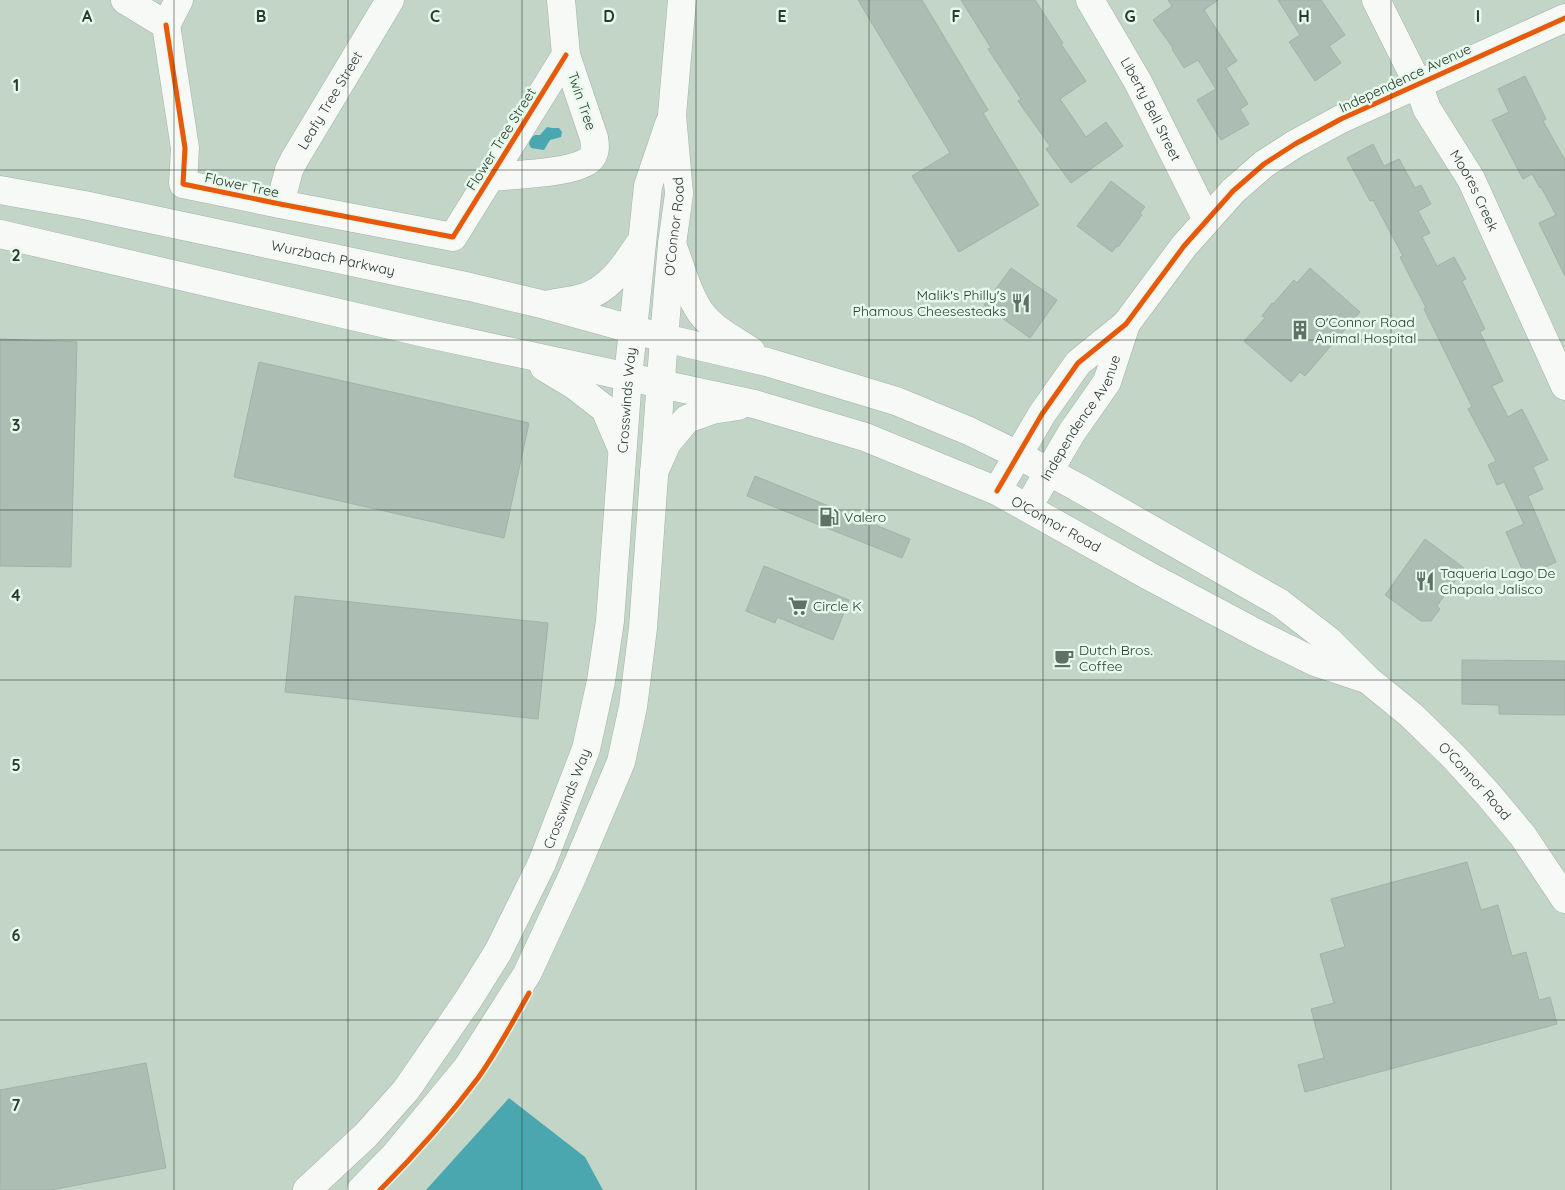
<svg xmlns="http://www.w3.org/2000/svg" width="1565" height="1190" viewBox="0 0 1565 1190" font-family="Quicksand,sans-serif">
<rect width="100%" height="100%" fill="#c2d5c6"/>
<path fill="#4aa7b0" d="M547 127 552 128H559L562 132 561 137 550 140 544 150 531 148 529 144 530 138 535 135H540Z
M509 1098 585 1157 603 1190H426Z"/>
<path fill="#acbdb3" stroke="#a1b2a8" d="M858 0H922L988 110 983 113 1039 205 959 252 912 176 950 153Z
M961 0H1035L1063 43 1061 44 1086 81 1060 99 1086 137 1106 122 1123 146 1071 183 1046 149 1050 146 1018 101 1021 99 988 49 991 48Z
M1168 0H1218L1204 10 1237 61 1226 68 1248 104 1240 109 1249 124 1221 140 1197 100 1216 89 1198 60 1184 68 1172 49 1173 48 1153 20 1172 6Z
M1278 0H1321L1345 35 1329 46 1341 63 1315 81 1289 42 1300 35Z
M1525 76 1546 119 1543 121 1565 160V276L1539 223 1556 215 1541 187 1540 188 1532 174 1523 179 1492 120 1509 112 1498 89Z
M1373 144 1384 166 1399 159 1415 188 1421 185 1431 204 1418 211 1430 233 1422 237 1437 266 1454 257 1466 279 1462 281 1485 329 1480 332 1503 381 1492 386 1508 417 1522 409 1548 460 1533 467 1543 489 1528 496 1556 562 1525 576 1506 532 1524 524 1504 482 1497 485 1488 465 1496 461 1468 409 1472 407 1424 309 1426 308 1400 257 1403 256 1373 200 1370 201 1347 158Z
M1111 181 1145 207 1140 213 1142 215 1118 247 1117 246 1112 252 1077 226Z
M1011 268 1057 300 1030 338 984 305Z
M1310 268 1360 312 1305 376 1300 372 1291 382 1244 341 1265 318 1262 316 1272 303 1273 304 1294 280 1297 283Z
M0 339 77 342 71 567 0 566Z
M259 362 529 423 504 538 234 477Z
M755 476 910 539 902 558 747 496Z
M1425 539 1464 568 1437 606 1440 609 1431 621H1421L1385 595Z
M764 566 849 600 833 640 777 617 775 623 746 611Z
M295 596 548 623 538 719 285 692Z
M1462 660 1565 661V715L1499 714V705L1462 704Z
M1467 862 1481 910 1498 905 1512 956 1526 952 1539 1000 1550 997 1557 1024 1305 1092 1298 1065 1324 1058 1311 1009 1334 1003 1320 954 1345 947 1331 899Z
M146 1063 166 1168 51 1190H0V1090Z"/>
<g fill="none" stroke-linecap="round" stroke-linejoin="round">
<defs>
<g id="minor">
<path d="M125 0 166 25"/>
<path id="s1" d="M1090 0 1138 82 1207 220"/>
<path id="s2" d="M1376 0 1418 84 1427 109 1471 179 1565 386"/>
<path d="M166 25 185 148 183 184 280 204 453 237 566 55"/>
<path d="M166 25 179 0"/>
<path d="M491 177C511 175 583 173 592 157 596 151 595 144 594 138L566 55 561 0"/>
<path id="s3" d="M280 204 289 170 294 160 390 0"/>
<path d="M997 491 1042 414 1078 363 1126 324 1184 246 1233 191 1264 164 1295 144 1341 119 1565 18"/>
<path id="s4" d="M1028 507 1072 432 1107 382 1126 324"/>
</g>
<g id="major">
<path id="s5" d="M307 1190 366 1135 406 1090 468 1000 498 952 542 863 586 749 601 681 610 621 628 377 648 186 669 124"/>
<path id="s6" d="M361 1190 396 1154 467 1068 527 974 573 875 621 762 633 707 643 628 664 338 672 244 679 194 672 115 682 0"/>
</g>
<g id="highway">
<path id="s7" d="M0 190 84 205 470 287 545 305 664 338 767 362 896 401 969 431 1018 455 1077 487 1280 603 1328 640 1367 679 1411 715 1454 757 1487 793 1523 836 1565 899"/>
<path id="s8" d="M0 234 429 334 754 404 865 437 997 491 1149 576 1262 636 1315 662 1363 678"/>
<path d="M672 244C681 267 687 293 701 313 714 330 734 340 751 351"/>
<path d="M550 304C561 302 574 301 585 297 612 288 626 263 642 240"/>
<path d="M544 367 574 385 605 409 622 449"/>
<path d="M654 472 667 443 687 419 712 410 738 406"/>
</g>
</defs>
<use href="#minor" stroke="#a4b3a8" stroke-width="29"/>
<use href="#major" stroke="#a4b3a8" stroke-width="29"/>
<use href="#highway" stroke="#a4b3a8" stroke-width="29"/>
<use href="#minor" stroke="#f6f9f6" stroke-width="28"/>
<use href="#major" stroke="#f6f9f6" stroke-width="28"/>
<use href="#highway" stroke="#f6f9f6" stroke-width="28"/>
<defs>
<path id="cycleway" d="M166 25 185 148 183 184 280 204 453 237 566 55
M997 491 1042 414 1078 363 1126 324 1184 246 1233 191 1264 164 1295 144 1341 119 1565 18
M380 1190C415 1155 448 1118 478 1078 497 1051 513 1022 529 993"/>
</defs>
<use href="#cycleway" stroke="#e7f9eb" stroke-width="8"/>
<use href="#cycleway" stroke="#e8590c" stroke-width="5"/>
</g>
<path fill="none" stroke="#2c392f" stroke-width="1" stroke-opacity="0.55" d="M174 0V1190M348 0V1190M522 0V1190M696 0V1190M869 0V1190M1043 0V1190M1217 0V1190M1391 0V1190M0 170H1565M0 340H1565M0 510H1565M0 680H1565M0 850H1565M0 1020H1565"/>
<defs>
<symbol id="restaurant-bare" viewBox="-9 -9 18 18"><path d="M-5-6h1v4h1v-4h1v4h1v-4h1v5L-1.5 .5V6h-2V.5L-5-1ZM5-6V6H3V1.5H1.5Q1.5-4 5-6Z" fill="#607064" stroke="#e7f9eb" stroke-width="2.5" paint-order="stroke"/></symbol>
<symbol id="building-bare" viewBox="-9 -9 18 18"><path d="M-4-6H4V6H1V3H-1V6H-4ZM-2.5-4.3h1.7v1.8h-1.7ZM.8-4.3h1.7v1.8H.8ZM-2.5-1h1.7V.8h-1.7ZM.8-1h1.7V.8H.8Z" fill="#607064" stroke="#e7f9eb" stroke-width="2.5" paint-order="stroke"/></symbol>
<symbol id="fuel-bare" viewBox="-9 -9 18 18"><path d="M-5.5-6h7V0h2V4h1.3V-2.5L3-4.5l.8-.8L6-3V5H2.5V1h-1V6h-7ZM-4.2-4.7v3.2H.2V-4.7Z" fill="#607064" stroke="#e7f9eb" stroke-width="2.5" paint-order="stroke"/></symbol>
<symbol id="supermarket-bare" viewBox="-9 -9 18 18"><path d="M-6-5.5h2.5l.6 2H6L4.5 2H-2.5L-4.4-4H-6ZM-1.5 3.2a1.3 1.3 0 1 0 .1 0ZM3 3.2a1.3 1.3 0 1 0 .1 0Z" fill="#607064" stroke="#e7f9eb" stroke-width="2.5" paint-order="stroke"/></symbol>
<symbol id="cafe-bare" viewBox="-9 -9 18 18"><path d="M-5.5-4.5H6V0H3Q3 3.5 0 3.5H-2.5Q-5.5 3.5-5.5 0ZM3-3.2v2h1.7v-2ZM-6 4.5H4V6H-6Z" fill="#607064" stroke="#e7f9eb" stroke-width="2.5" paint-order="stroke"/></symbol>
</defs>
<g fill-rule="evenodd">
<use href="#restaurant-bare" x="1007" y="289" width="28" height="28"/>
<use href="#building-bare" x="1286" y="316" width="28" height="28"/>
<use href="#fuel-bare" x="815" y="503" width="28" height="28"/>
<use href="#restaurant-bare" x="1411" y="567" width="28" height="28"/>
<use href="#supermarket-bare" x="784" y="592" width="28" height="28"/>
<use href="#cafe-bare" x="1050" y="644" width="28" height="28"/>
</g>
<g text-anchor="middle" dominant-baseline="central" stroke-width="5" stroke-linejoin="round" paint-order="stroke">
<g font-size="14" fill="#2c392f" stroke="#e7f9eb">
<text transform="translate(1405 78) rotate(-25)">Independence Avenue</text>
<text stroke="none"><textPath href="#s3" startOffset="116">Leafy Tree Street</textPath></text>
<text transform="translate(582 101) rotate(71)">Twin Tree</text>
<text stroke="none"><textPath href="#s1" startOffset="125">Liberty Bell Street</textPath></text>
<text transform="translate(501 139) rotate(-58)">Flower Tree Street</text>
<text transform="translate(242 185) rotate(12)">Flower Tree</text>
<text stroke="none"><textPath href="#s2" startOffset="215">Moores Creek</textPath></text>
<text stroke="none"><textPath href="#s6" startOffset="1044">O'Connor Road</textPath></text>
<text stroke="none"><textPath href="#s7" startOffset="340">Wurzbach Parkway</textPath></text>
<text stroke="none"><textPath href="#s5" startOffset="880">Crosswinds Way</textPath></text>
<text stroke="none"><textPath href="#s4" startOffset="104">Independence Avenue</textPath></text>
<text stroke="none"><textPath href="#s8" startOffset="1099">O'Connor Road</textPath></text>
<text stroke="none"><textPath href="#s7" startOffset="1620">O'Connor Road</textPath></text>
<text stroke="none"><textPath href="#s5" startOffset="475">Crosswinds Way</textPath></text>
</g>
<g font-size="14" fill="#2c392f" stroke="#e7f9eb" text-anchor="start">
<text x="1006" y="295" text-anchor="end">Malik's Philly's<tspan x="1006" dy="16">Phamous Cheesesteaks</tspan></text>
<text x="1315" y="322">O'Connor Road<tspan x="1315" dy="16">Animal Hospital</tspan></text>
<text x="844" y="517">Valero</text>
<text x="1440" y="573">Taqueria Lago De<tspan x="1440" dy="16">Chapala Jalisco</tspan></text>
<text x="813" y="606">Circle K</text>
<text x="1079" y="650">Dutch Bros.<tspan x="1079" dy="16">Coffee</tspan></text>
</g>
</g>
<g font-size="16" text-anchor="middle" font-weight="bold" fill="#2c392f" stroke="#e7f9eb" stroke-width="5" stroke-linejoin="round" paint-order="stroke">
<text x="87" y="22">A</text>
<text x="261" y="22">B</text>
<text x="435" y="22">C</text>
<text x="609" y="22">D</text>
<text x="782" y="22">E</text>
<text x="956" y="22">F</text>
<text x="1130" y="22">G</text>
<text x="1304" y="22">H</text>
<text x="1478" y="22">I</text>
<text x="16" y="91">1</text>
<text x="16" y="261">2</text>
<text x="16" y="431">3</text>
<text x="16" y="601">4</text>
<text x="16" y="771">5</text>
<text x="16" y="941">6</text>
<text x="16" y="1111">7</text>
</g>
</svg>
